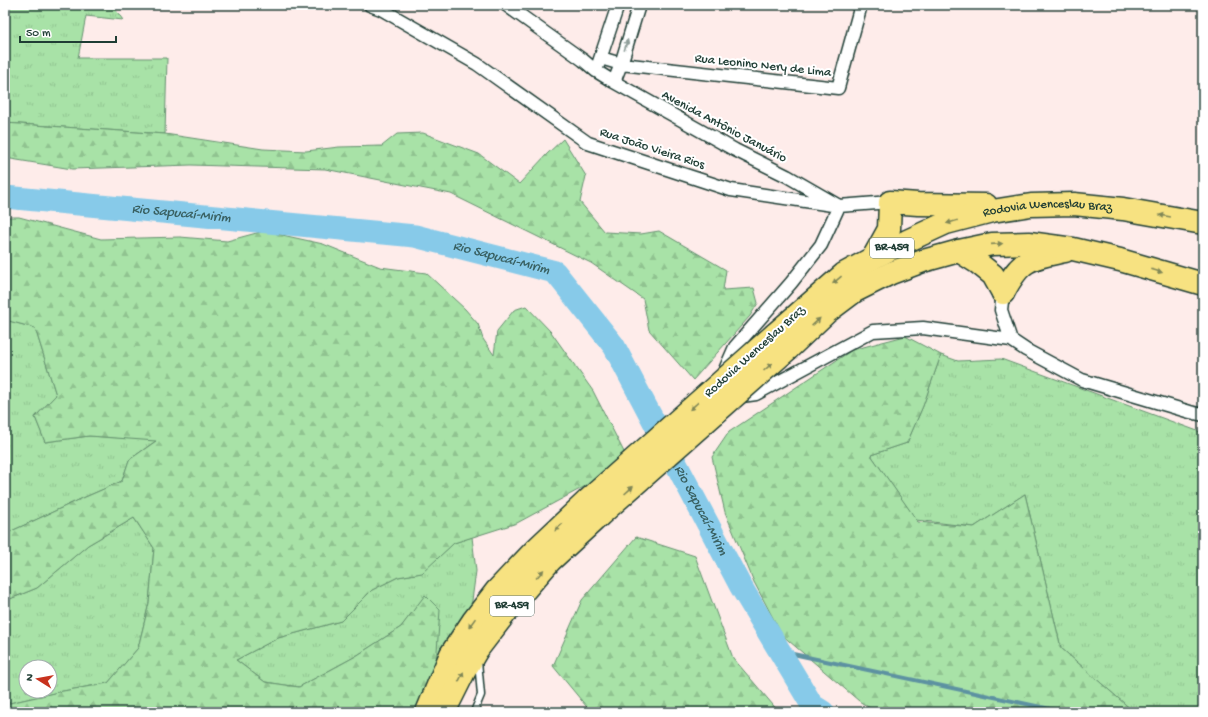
<svg xmlns="http://www.w3.org/2000/svg" width="1208" height="717" viewBox="0 0 1208 717" font-family="'Gochi Hand',sans-serif">
<defs>
<pattern id="grass-tufts" width="24" height="20" patternUnits="userSpaceOnUse"><rect width="24" height="20" fill="#a8e2a7"/><path d="M3 7l-1-3M5 7V3M7 7l1-3M15 17l-1-3M17 17v-4M19 17l1-3" fill="none" stroke="#90c390"/></pattern>
<pattern id="forest-firs" width="22" height="20" patternUnits="userSpaceOnUse"><rect width="22" height="20" fill="#a8e2a7"/><path d="M5 1l3.5 6h-7zM16 11l3.5 6h-7z" fill="#90c390"/></pattern>
</defs>
<rect width="100%" height="100%" fill="#feecea"/>
<filter id="ink" filterUnits="userSpaceOnUse"><feTurbulence type="fractalNoise" baseFrequency=".025" numOctaves="2"/><feDisplacementMap in="SourceGraphic" scale="8" xChannelSelector="R" yChannelSelector="G"/><feConvolveMatrix kernelMatrix="1 2 1 2 8 2 1 2 1" color-interpolation-filters="sRGB"/></filter>
<g filter="url(#ink)">
<path fill="url(#grass-tufts)" stroke="#64906e" fill-rule="evenodd" d="M5 5H112L123 20 86 16 78 58H167L165 134 5 123Z
M5 320 35 328 56 395 35 417 45 442 89 436 157 440 129 460 122 481 83 498 5 534Z
M941 355 958 361 1001 359 1203 433V712H1134L1061 648 1025 494 974 527 916 520 871 455 907 443 923 406Z
M134 518 154 548 149 603 138 648 108 683 63 691 5 704V601L37 588 88 545ZM26 667H50V691H26Z
M472 537 476 571 470 615 436 665 425 596 401 627 356 656 299 687 265 682 236 660 278 638 341 621 372 590 398 577 421 573 454 543Z"/>
<path fill="url(#forest-firs)" stroke="#64906e" d="M5 123 165 134 263 149 306 151 339 147 382 146 397 134 423 133 479 154 519 184 547 154 563 139 586 176 580 202 605 232 641 234 659 231 726 270 723 290 754 288 758 303 750 316 693 380 649 330 643 299 591 263 451 194 325 169 191 165 72 169 5 158Z
M5 217H19L101 239 180 237 227 241 264 231 323 244 380 267 426 273 465 309 478 324 483 339 494 355 497 331 514 310 526 306 551 332 593 391 624 452 593 482 517 523 454 543 422 573 398 577 372 590 341 621 278 638 236 660 265 682 299 687 356 656 401 627 425 595 440 610 436 665 420 712H5V704L63 691 108 683 138 648 149 603 154 548 134 518 88 545 37 588 5 601V534L83 498 122 481 129 460 156 441 89 436 45 442 35 417 56 395 35 328 5 320Z
M905 336 941 355 923 406 907 443 871 455 918 522 974 527 1025 494 1061 648 1134 712H876L859 701 782 635 754 582 725 512 712 457 729 432 852 350Z
M636 537 695 556 733 658 779 712H591L553 666 582 600Z"/>
<g fill="none" stroke-linecap="round" stroke-linejoin="round">
<path stroke="#5d92a1" stroke-width="4" d="M779 651 1064 712"/>
<path stroke="#87cae9" stroke-width="23" id="s1" d="M5 197 415 236 555 272 614 346 740 585 812 705 823 712"/>
<defs>
<path id="lane" d="M474 712 481 695 478 661"/>
<path id="street" d="M370 5 381 9 477 64 588 143 731 190 839 206 890 202
M506 5 583 60 596 71 614 82 735 150 787 176 839 206 821 245 791 283 735 347 724 372V375
M601 58 621 64 838 88 861 5
M598 65 618 5
M614 82 621 64 639 5
M1003 293 1001 310 1011 340 1026 350 1082 380 1190 412 1203 415
M738 393 742 396 756 394 873 331 923 328 1011 340"/>
<g id="highway">
<path d="M959 251 978 263 993 275 1003 293"/>
<path d="M873 258 889 229 890 202 918 204 986 205"/>
<path d="M1003 293C1008 284 1014 272 1023 265 1034 256 1051 254 1065 251"/>
<path id="s2" d="M775 334 844 274 873 258 907 241 946 223 992 211 1031 205 1074 204 1123 209 1203 223"/>
<path d="M788 349 827 312 855 291 891 273 923 261 959 251 992 244 1029 243 1073 249 1120 260 1203 284"/>
<path d="M427 712 451 654 473 621 497 590 536 549 588 500"/>
<path d="M444 712 464 672 477 650 510 607 550 561 599 516"/>
</g>
</defs>
<use href="#lane" stroke="#1f3d34" stroke-width="9"/>
<use href="#street" stroke="#1f3d34" stroke-width="15"/>
<use href="#highway" stroke="#1f3d34" stroke-width="25"/>
<use href="#lane" stroke="#fff" stroke-width="6"/>
<use href="#street" stroke="#fff" stroke-width="12"/>
<use href="#highway" stroke="#f7e281" stroke-width="22"/>
<defs>
<path id="highway-bridge" d="M588 500 775 334
M599 516 788 349"/>
</defs>
<use href="#highway-bridge" stroke="#1f3d34" stroke-width="25" stroke-linecap="butt"/>
<use href="#highway-bridge" stroke="#f7e281" stroke-width="22"/>
</g>
<defs><path id="oneway-solid" d="M-6-.8H1V-3.2L6.5 0L1 3.2V.8H-6Z"/></defs>
<use fill="#8f9e9a" href="#oneway-solid" transform="translate(626 45) rotate(-72)"/>
<g fill="#808757">
<use href="#oneway-solid" transform="translate(1165 216) rotate(-170)"/>
<use href="#oneway-solid" transform="translate(952 222) rotate(164)"/>
<use href="#oneway-solid" transform="translate(997 244) rotate(-4)"/>
<use href="#oneway-solid" transform="translate(1157 271) rotate(17)"/>
<use href="#oneway-solid" transform="translate(837 280) rotate(140)"/>
<use href="#oneway-solid" transform="translate(816 322) rotate(-43)"/>
<use href="#oneway-solid" transform="translate(768 367) rotate(-42)"/>
<use href="#oneway-solid" transform="translate(694 406) rotate(138)"/>
<use href="#oneway-solid" transform="translate(629 490) rotate(-42)"/>
<use href="#oneway-solid" transform="translate(559 527) rotate(136)"/>
<use href="#oneway-solid" transform="translate(540 574) rotate(-49)"/>
<use href="#oneway-solid" transform="translate(472 623) rotate(125)"/>
<use href="#oneway-solid" transform="translate(461 677) rotate(-64)"/>
</g>
</g>
<g text-anchor="middle" dominant-baseline="central" stroke-width="4" stroke-linejoin="round" paint-order="stroke">
<g fill="#fff" stroke="#627771" stroke-width="1">
<rect x="870" y="238" width="44" height="20" rx="3"/>
<rect x="490" y="596" width="44" height="20" rx="3"/>
</g>
<g font-size="12" font-weight="bold" fill="#1f3d34">
<text x="892" y="248">BR-459</text>
<text x="512" y="606">BR-459</text>
</g>
<g font-size="13" fill="#1f3d34" stroke="#fff">
<text transform="translate(763 66) rotate(6)">Rua Leonino Nery de Lima</text>
<text transform="translate(724 127) rotate(28)">Avenida Antônio Januário</text>
<text transform="translate(652 149) rotate(18)">Rua João Vieira Rios</text>
<text stroke="none"><textPath href="#s2" startOffset="309">Rodovia Wenceslau Braz</textPath></text>
<text transform="translate(755 352) rotate(-42)">Rodovia Wenceslau Braz</text>
</g>
<g font-size="14" font-style="italic" fill="#396061" stroke="#fff">
<text stroke="none"><textPath href="#s1" startOffset="177">Rio Sapucaí-Mirim</textPath></text>
<text stroke="none"><textPath href="#s1" startOffset="501">Rio Sapucaí-Mirim</textPath></text>
<text stroke="none"><textPath href="#s1" startOffset="837">Rio Sapucaí-Mirim</textPath></text>
</g>
</g>
<rect width="1208" height="717" fill="none" stroke="#fff" stroke-width="20"/>
<rect x="10" y="10" width="1188" height="697" fill="none" stroke="#1f3d34" stroke-width="1.5" filter="url(#ink)"/>
<g transform="translate(38 679) rotate(281)"><circle r="19" fill="#ffffff" stroke="#a5b1ae"/>
<path d="M0-3L7 15L0 10L-7 15Z" fill="#c8321e"/>
<text y="-6" font-size="11" font-weight="bold" text-anchor="middle" fill="#1f3d34">N</text>
</g>
<path d="M20 36v6h96v-6" fill="none" stroke="#1f3d34" stroke-width="2"/>
<text x="26" y="36" font-size="12" fill="#1f3d34" stroke="#ffffff" stroke-width="3" paint-order="stroke">50 m</text>
</svg>
